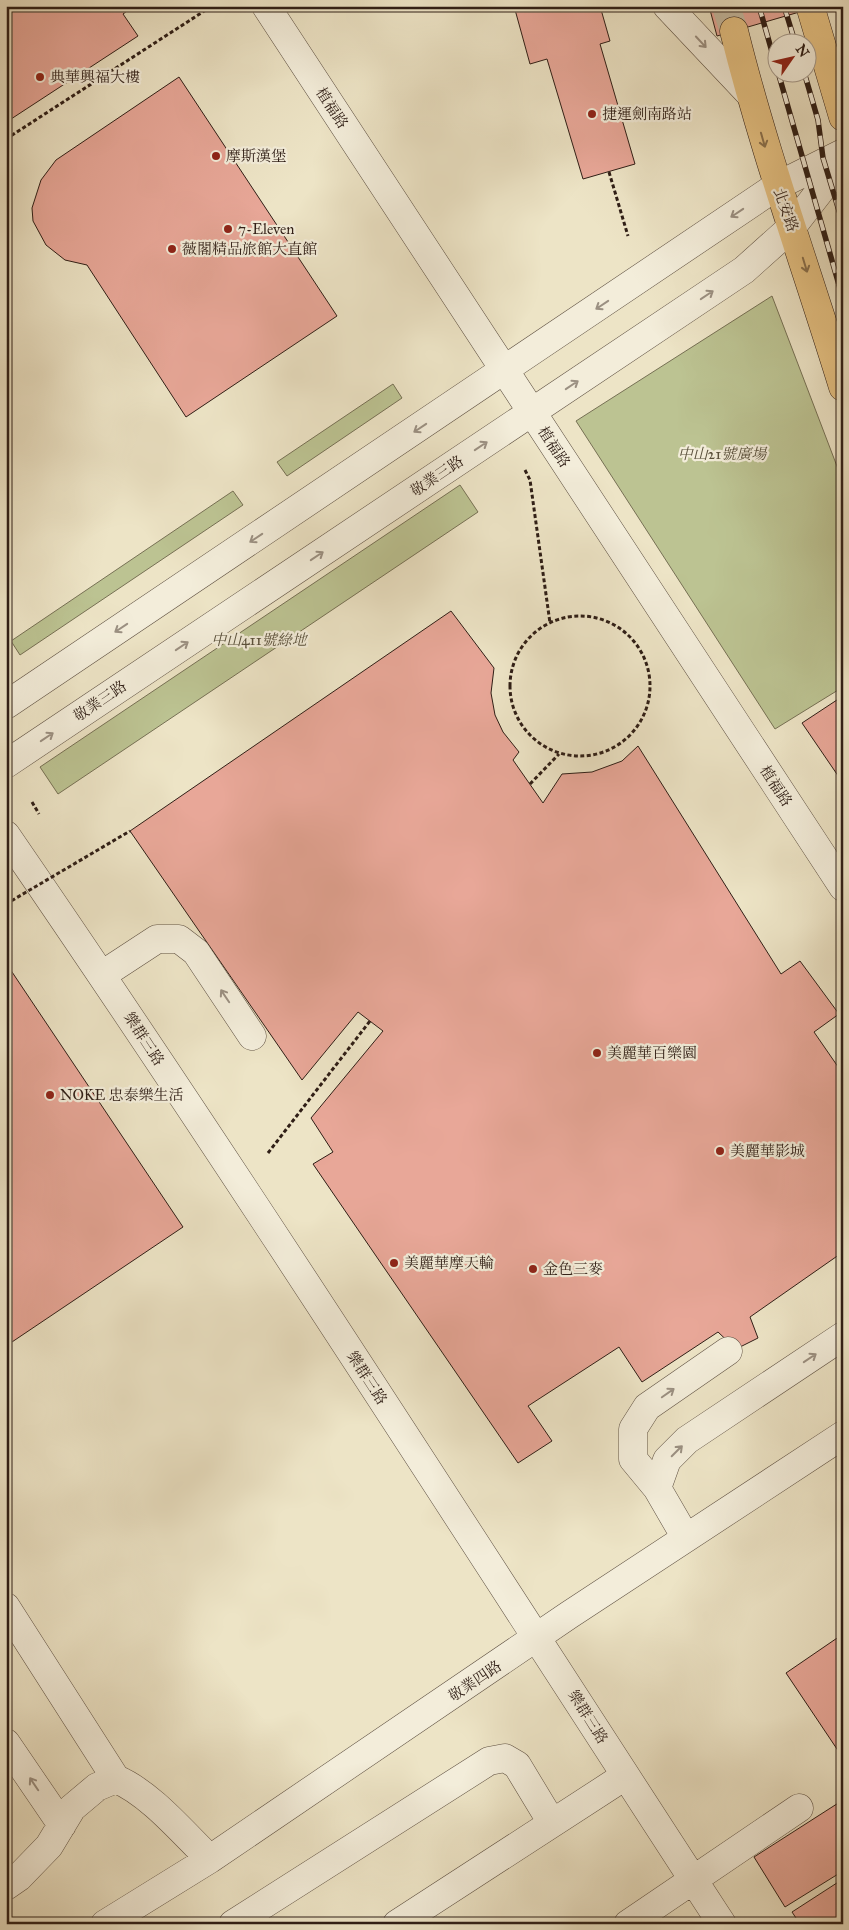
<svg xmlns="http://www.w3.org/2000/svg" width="849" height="1930" viewBox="0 0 849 1930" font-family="'IM FELL Great Primer','Noto Serif TC',serif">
<rect width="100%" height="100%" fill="#ede4c6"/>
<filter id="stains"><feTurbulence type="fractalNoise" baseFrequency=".004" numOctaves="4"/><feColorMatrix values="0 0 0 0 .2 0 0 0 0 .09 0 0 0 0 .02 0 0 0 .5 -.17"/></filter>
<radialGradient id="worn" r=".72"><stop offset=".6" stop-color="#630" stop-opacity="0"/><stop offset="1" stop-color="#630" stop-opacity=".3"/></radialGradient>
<path fill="#bcc392" stroke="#767054" d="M772 296 843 482V687L775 729 576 421Z
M393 384 402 398 287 476 277 462Z
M460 485 478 512 58 794 40 767Z
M233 491 243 505 20 655 11 641Z"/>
<path fill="#e8a798" stroke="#2f1e16" d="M6 6H134L123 14 138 36 8 121Z
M514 6H600L610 41 600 44 635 164 583 179 547 59 530 64Z
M709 6H820L717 36Z
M179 77 337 316 186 417 87 265 65 260 46 245 33 221 32 208 41 180 56 160Z
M451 611 494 668 491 693 495 715 503 732 519 752 513 760 543 803 562 774 592 772 622 761 638 746 781 974 800 961 839 1014 814 1032 843 1074V1252L750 1317 758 1338 736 1349 718 1332 642 1382 619 1347 528 1406 552 1441 518 1463 313 1164 333 1152 311 1118 383 1031 358 1012 302 1080 130 831Z
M843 696V783L802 723Z
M6 963 183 1227 6 1346Z
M843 1634V1758L786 1673Z
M843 1800V1871L785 1907 754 1857Z
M843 1879V1924H800L792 1912Z"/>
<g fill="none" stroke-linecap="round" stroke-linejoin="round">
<path stroke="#c7bca3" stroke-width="28" stroke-dasharray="28 14" stroke-linecap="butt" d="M726 6 734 31"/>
<defs>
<path id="minor" d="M266 6 843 887
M667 6 749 93
M6 705 777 186 843 153
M6 764 744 270 792 227 843 161
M6 835C252 1193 485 1560 722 1924
M102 975 157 939H179L196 952 252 1036
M657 1488 633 1459V1429L647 1407 728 1351
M686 1538 657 1488 667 1460 687 1440 843 1336
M6 1607 116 1779
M6 1743 62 1825
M6 1886 19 1877 49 1846 72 1808 97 1787 116 1779C150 1793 183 1833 210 1859
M105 1924 210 1859 569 1615 843 1435
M233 1924 489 1761 505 1758 517 1765 552 1823
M397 1924 625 1776
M628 1924 799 1808"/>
<path id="major" d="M811 9 843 117
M734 31C764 152 806 267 843 387"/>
</defs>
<use href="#minor" stroke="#5e5042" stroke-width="29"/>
<use href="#major" stroke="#2f1e16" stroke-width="29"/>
<path stroke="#2f1e16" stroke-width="3" stroke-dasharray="4 2.5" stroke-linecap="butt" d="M6 139 212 6
M609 172 628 236
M525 470 530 480 550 623
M510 686a70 70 0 1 1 140 0a70 70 0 1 1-140 0Z
M530 784 559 754
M32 802 39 814
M268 1153 370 1021"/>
<use href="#minor" stroke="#f3edda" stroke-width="28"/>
<use href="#major" stroke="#e6c283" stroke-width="28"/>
<defs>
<path id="rail" d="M759 6 776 66
M784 6 795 42
M778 72 843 299
M804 72 818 120 823 158 843 224"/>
</defs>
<use href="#rail" stroke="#2f1e16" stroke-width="5.5"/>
<use href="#rail" stroke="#f3edda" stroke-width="4" stroke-dasharray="11" stroke-linecap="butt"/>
<path stroke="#2f1e16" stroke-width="3" stroke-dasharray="4 2.5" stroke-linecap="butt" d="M6 904 130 831"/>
</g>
<defs><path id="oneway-shaft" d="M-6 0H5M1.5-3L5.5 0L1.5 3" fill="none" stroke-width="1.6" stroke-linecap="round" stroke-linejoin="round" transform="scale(1.25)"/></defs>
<g stroke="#9b9082">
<use href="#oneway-shaft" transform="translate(701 42) rotate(47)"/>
<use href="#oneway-shaft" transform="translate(737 213) rotate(146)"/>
<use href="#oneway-shaft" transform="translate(707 295) rotate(-34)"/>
<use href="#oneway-shaft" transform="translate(602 305) rotate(146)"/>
<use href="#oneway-shaft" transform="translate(572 385) rotate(-34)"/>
<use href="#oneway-shaft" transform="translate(420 428) rotate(146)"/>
<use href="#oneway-shaft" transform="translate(481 446) rotate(-34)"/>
<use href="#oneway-shaft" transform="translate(256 538) rotate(146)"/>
<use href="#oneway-shaft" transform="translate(317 556) rotate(-34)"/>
<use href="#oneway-shaft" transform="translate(121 628) rotate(146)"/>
<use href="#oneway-shaft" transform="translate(182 646) rotate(-34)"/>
<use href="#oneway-shaft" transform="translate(47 737) rotate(-34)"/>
<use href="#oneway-shaft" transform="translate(225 996) rotate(-124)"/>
<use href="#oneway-shaft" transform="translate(810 1358) rotate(-34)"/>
<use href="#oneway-shaft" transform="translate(668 1393) rotate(-35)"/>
<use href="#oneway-shaft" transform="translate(677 1451) rotate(-45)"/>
<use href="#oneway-shaft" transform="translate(34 1784) rotate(-124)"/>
</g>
<g stroke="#8a704c">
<use href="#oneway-shaft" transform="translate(763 140) rotate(74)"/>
<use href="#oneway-shaft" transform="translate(805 265) rotate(73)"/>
</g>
<g fill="#8f2418" stroke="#f3edda" stroke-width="2">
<circle cx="40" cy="77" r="5"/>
<circle cx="592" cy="114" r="5"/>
<circle cx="216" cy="156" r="5"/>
<circle cx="228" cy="229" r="5"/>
<circle cx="172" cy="249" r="5"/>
<circle cx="597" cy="1053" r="5"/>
<circle cx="50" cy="1095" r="5"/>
<circle cx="720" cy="1151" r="5"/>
<circle cx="394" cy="1263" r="5"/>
<circle cx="533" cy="1269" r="5"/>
</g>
<g text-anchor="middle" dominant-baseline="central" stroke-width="4.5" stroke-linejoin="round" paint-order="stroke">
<g font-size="15" fill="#2f1e16" stroke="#f3edda" text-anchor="start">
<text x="50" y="77">典華興福大樓</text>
<text x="602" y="114">捷運劍南路站</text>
<text x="226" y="156">摩斯漢堡</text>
<text x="238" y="229">7-Eleven</text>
<text x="182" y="249">薇閣精品旅館大直館</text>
<text x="607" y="1053">美麗華百樂園</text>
<text x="60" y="1095">NOKE 忠泰樂生活</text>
<text x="730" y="1151">美麗華影城</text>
<text x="404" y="1263">美麗華摩天輪</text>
<text x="543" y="1269">金色三麥</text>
</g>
<g font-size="15" fill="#2f1e16" stroke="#f3edda">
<text transform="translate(332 108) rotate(57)">植福路</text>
<text transform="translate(786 210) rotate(70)">北安路</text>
<text transform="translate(554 447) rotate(57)">植福路</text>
<text transform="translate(437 476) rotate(-34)">敬業三路</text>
<text transform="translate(100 701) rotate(-34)">敬業三路</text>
<text transform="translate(776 786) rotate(57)">植福路</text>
<text transform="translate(144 1039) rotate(57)">樂群三路</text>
<text transform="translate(367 1378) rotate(57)">樂群三路</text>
<text transform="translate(475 1681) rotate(-34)">敬業四路</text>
<text transform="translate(588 1717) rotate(58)">樂群三路</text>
</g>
<g font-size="15" font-style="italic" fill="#59503b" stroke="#f3edda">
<text x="722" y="454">中山21號廣場</text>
<text x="259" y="640">中山411號綠地</text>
</g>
</g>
<rect width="849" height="1930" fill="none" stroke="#ede4c6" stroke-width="25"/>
<rect x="8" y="8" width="834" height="1915" fill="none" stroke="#2f1e16" stroke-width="2.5"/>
<rect x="12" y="12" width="824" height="1905" fill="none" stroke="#2f1e16"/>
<g transform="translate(792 58) rotate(56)"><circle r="24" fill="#f3edda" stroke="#a59a8c"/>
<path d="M0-4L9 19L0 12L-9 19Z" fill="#8f2418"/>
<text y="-8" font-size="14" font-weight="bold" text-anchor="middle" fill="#2f1e16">N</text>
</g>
<rect width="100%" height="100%" filter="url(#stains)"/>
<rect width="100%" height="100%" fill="url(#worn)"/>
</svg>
